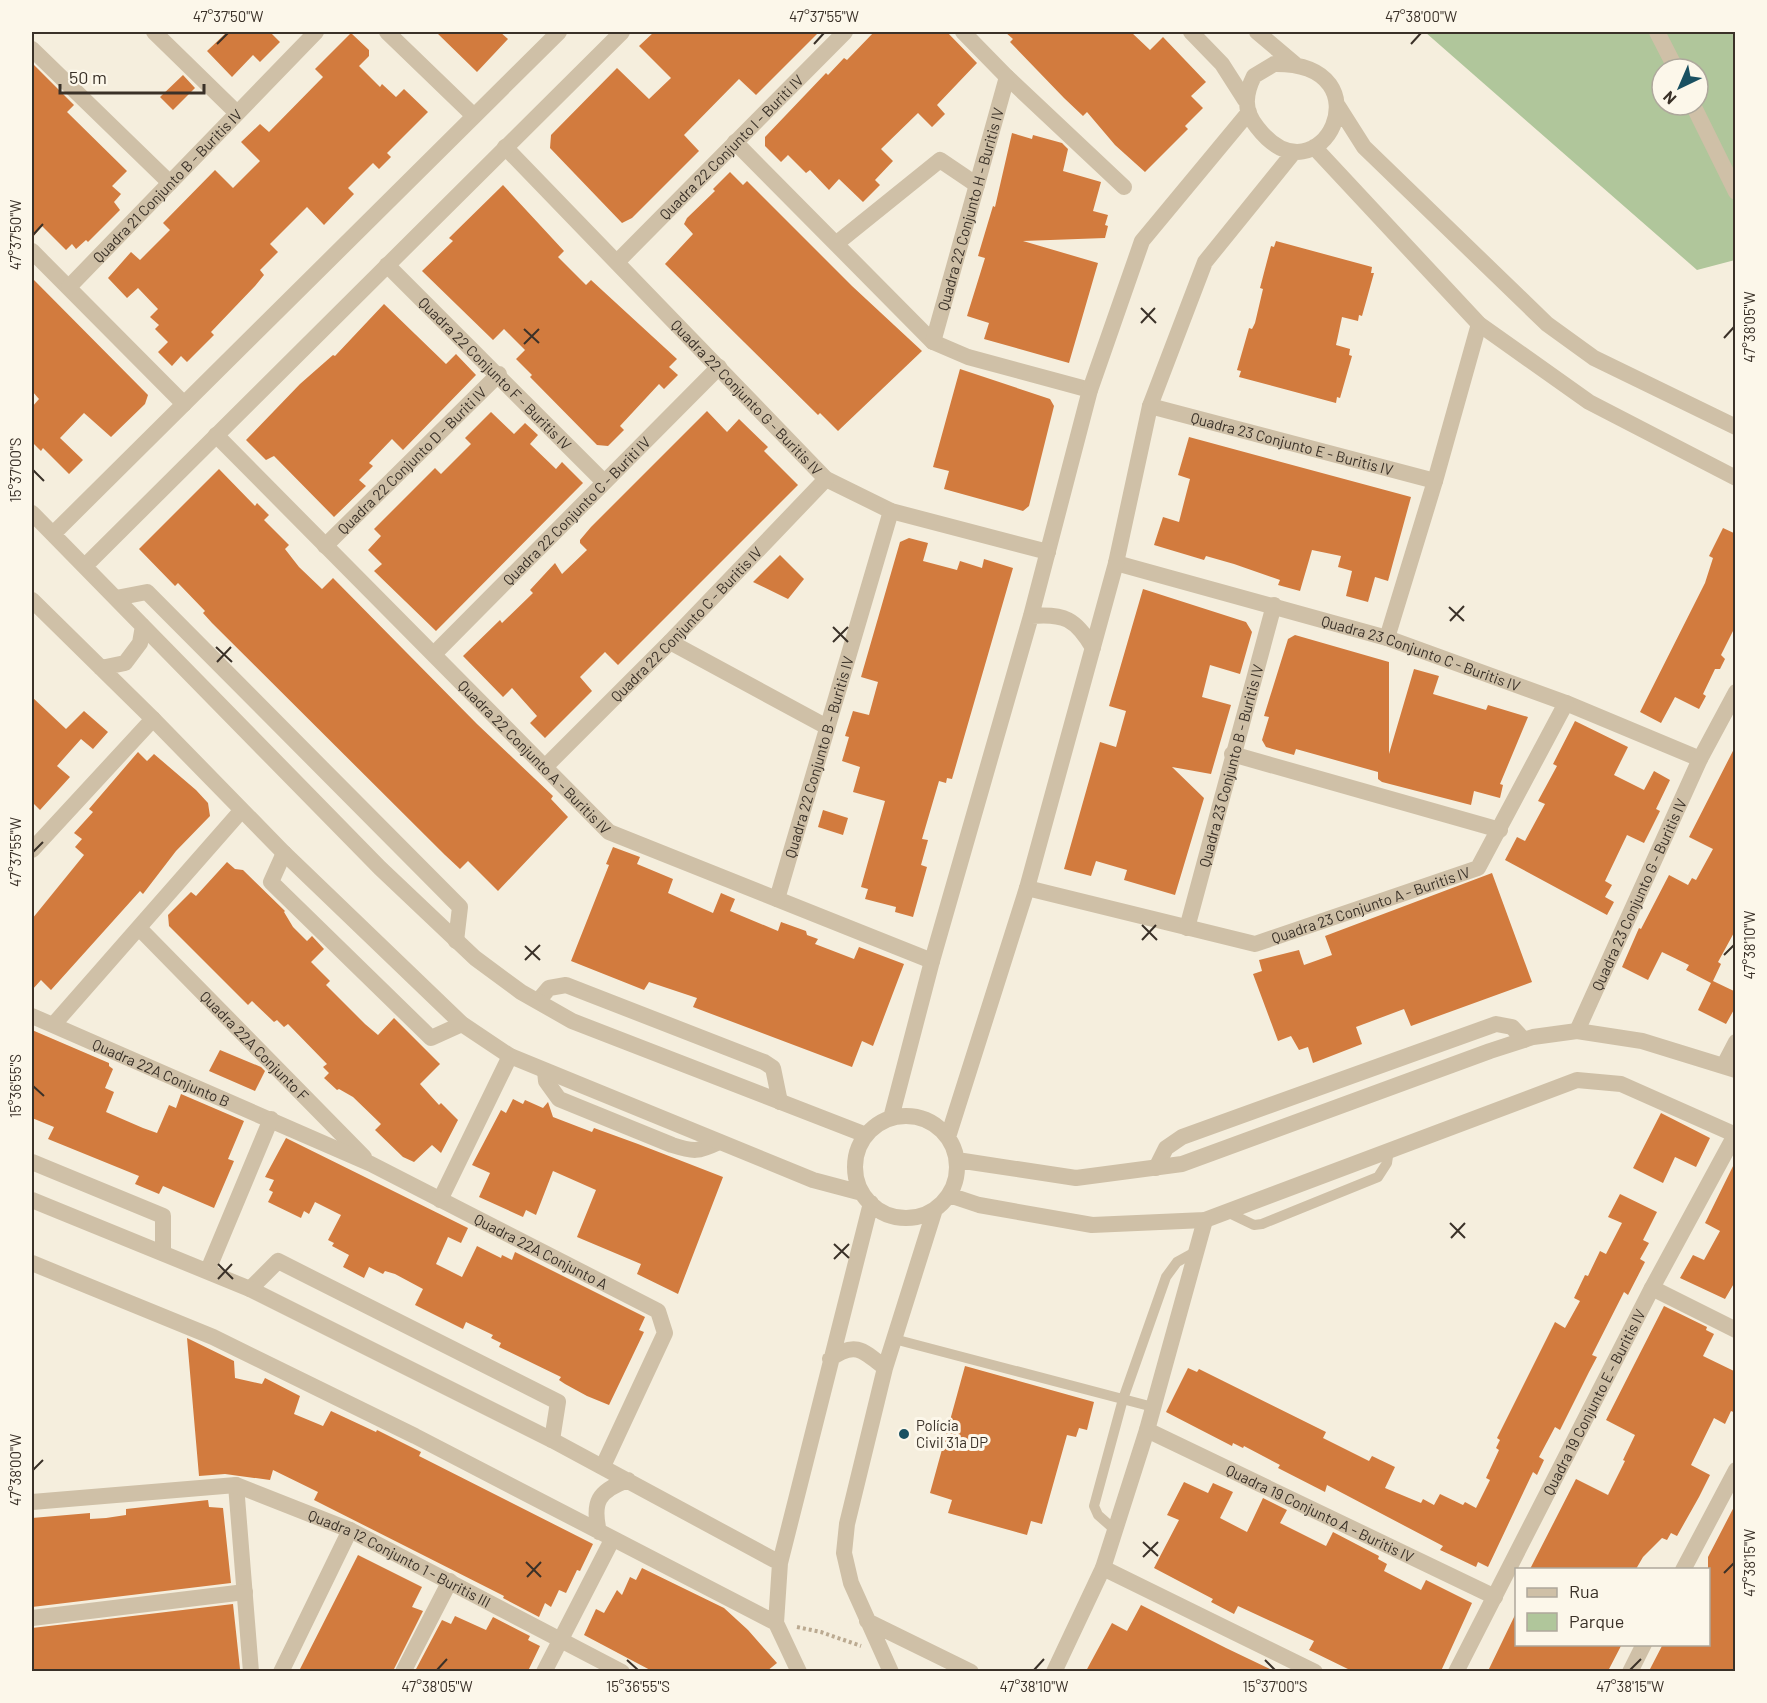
<svg xmlns="http://www.w3.org/2000/svg" width="1767" height="1703" viewBox="0 0 1767 1703" font-family="Barlow,sans-serif">
<rect width="100%" height="100%" fill="#f5eedd"/>
<path fill="#b0c69b" fill-rule="evenodd" d="M1425 32H1735V260L1697 270ZM1662 69H1698V105H1662Z"/>
<path fill="#d27b3e" d="M227 32H270L280 42 260 62 253 55 232 77 207 51Z
M436 32H500L508 39 477 72Z
M654 32H819L756 95 739 79 684 135 699 151 632 218 622 223 550 148 551 135 617 68 649 99 671 78 639 46Z
M874 32H947L977 63 937 105 945 114 932 127 918 113 881 149 893 161 875 180 880 185 863 202 839 179 829 190 810 170 806 173 788 155 781 162 765 146V137L826 73 828 75 844 58 847 60Z
M1005 32H1131L1150 50 1163 37 1206 82 1191 96 1203 108 1185 126 1188 129 1145 172 1115 145 1087 112 1083 116 1064 98 1010 42 1013 39Z
M351 33 369 50V56L359 66 380 87 382 84 396 97 404 89 428 112 387 153 391 157 379 169 373 163 348 188 354 194 324 225 307 207 270 244 278 252 260 270 264 275 255 286 211 332 214 335 187 362 181 356 172 366 158 352 168 342 155 329 159 325 150 317 158 309 138 288 127 298 108 278 131 252 140 260 170 230 163 223 215 170 233 188 260 161 241 142 260 124 269 132 323 77 315 69Z
M32 63 74 105 67 112 127 171 112 186 121 194 114 202 120 210 88 242 86 240 76 249 72 244 66 250 42 226 32 238Z
M183 75 195 88 173 110 160 97Z
M1012 133 1032 139 1033 135 1062 143 1068 149 1063 171 1101 182 1093 211 1108 215 1105 225 1108 226 1105 238 1023 241 1098 263 1069 363 984 339 989 323 967 316 985 258 978 256 993 206 995 207Z
M730 172 743 185 747 181 852 286 922 351 838 431 820 413 818 415 665 264 693 234 684 224 687 218 715 191 713 189Z
M503 185 564 251 558 257 586 285 591 280 677 359 669 367 678 375 664 389 659 384 620 426 624 430 608 446 597 445 530 377 532 375 516 359 525 350 504 329 493 340 422 271 453 241 449 238Z
M1276 241 1372 267 1371 273H1374L1362 316 1359 315 1358 321 1342 317 1336 345 1350 349 1349 355 1352 356 1340 398 1337 397 1336 403 1239 377 1241 371 1237 370 1249 328 1252 329 1255 323 1263 289 1260 288 1271 246 1274 247Z
M32 278 148 395 145 404 111 437 84 413 60 438 83 460 69 474 43 448 41 451 32 442V407L39 399 32 391Z
M384 304 446 364 456 354 476 375 403 450 392 439 369 463 373 466 359 480 366 486 334 517 274 456 266 460 246 440 300 384 333 355 335 356Z
M960 369 1050 399 1054 406 1029 506 1023 511 944 489 949 471 933 467Z
M707 411 727 432 739 419 768 447 764 451 798 485 618 665 605 652 580 677 592 691 545 738 530 723 537 716 512 688 503 697 463 656 500 620 502 623 533 593 530 590 555 563 562 574 587 550 580 543V540L591 527Z
M491 412 514 434 525 423 538 435 530 444 556 469 562 462 583 483 436 631 374 571 382 564 368 550 381 536 374 529 435 468 441 474 471 444 465 438Z
M1189 437 1411 497 1388 581 1375 577 1368 602 1346 596 1352 571 1338 567 1341 556 1312 550 1300 591 1278 585 1280 580 1234 564 1206 556 1204 560 1154 545 1163 517 1179 522 1190 479 1178 475Z
M219 469 255 506 257 503 269 515 264 520 289 545 285 549 299 567 322 589 333 578 477 724 553 796 551 799 568 817 498 891 468 861 460 869 445 855 212 623 203 613 205 611 178 583 175 586 139 549Z
M1723 528 1736 534V625L1721 655 1725 659 1720 669H1715L1703 694 1706 696 1699 709 1675 697 1661 723 1640 712 1705 583 1713 558 1709 556Z
M909 538 928 543 923 561 957 570 960 561 982 568 984 559 1013 568 952 779 947 778 946 783 939 781 922 839 928 840 921 865 927 867 913 917 895 912 896 907 865 899 868 889 861 887 885 801 853 792 860 767 842 761 849 737 845 736 853 711 869 715 878 682 861 677 900 542Z
M780 555 804 579 788 599 753 582Z
M1143 589 1246 622 1252 632 1240 674 1210 665 1202 697 1231 705 1211 774 1172 767 1204 798 1175 895 1124 880 1127 870 1096 861 1091 876 1064 869 1100 742 1116 747 1126 711 1109 706Z
M1295 635 1389 662V754L1414 669 1439 676 1433 694 1486 710 1488 705 1528 717 1500 784 1503 785 1500 798 1474 791 1471 805 1382 782 1378 779V772L1296 749 1294 755 1266 747 1262 740 1269 717 1264 716 1288 639Z
M32 697 66 729 84 711 108 732 93 749 81 739 57 766 70 777 40 810 32 802Z
M1575 721 1628 747 1614 775 1644 790 1654 771 1670 780 1656 809 1660 811 1644 843 1627 835 1605 881 1612 885 1605 897 1614 902 1607 915 1505 860 1517 837 1525 841 1545 804 1538 801 1557 766 1553 764Z
M1736 745V929L1718 962 1721 964 1713 981 1736 992V1006L1726 1024 1698 1010 1711 983 1686 970 1689 965 1662 952 1648 980 1622 967 1639 928 1641 929 1669 875 1688 885 1692 878 1696 880 1713 849 1689 837Z
M138 752 147 761 154 754 196 790 208 803 210 816 176 851 143 894 140 891 51 990 41 980 32 990V919L84 855 75 847 82 839 74 833 93 812 89 809Z
M823 810 848 818 843 835 818 827Z
M613 847 640 857 637 864 673 879 668 893 713 913 721 893 735 899 730 911 778 931 781 922 806 931 807 935 818 939 815 944 854 959 859 947 904 964 873 1046 862 1041 852 1067 693 1007 697 998 649 982 644 990 571 961 609 865 606 864Z
M227 862 235 869 243 870 285 911 284 912 293 927 307 941 312 936 324 949 311 962 330 981 326 985 365 1024 378 1035 394 1018 440 1064 420 1084 439 1105 441 1103 458 1120 441 1153 432 1145 414 1162 403 1157 375 1130 381 1124 353 1097 339 1089 337 1090 324 1078 329 1073 323 1067 327 1064 288 1024 284 1027 277 1020 274 1022 252 1001 248 1005 169 926 168 915 191 892 196 896Z
M1492 873 1532 982 1411 1026 1404 1009 1356 1027 1362 1044 1313 1063 1308 1047 1299 1050 1291 1036 1278 1041 1253 974 1262 971 1259 960 1299 950 1304 965 1332 955 1325 936Z
M32 1030 109 1063V1066L113 1069 105 1088 114 1092 106 1112 143 1128 157 1133 169 1105 176 1108 181 1094 244 1121 228 1159 234 1161 214 1208 163 1186 159 1194 135 1184 139 1176 48 1139 54 1127 32 1118Z
M220 1050 261 1067 265 1071 255 1091 209 1071Z
M513 1099 523 1104 525 1100 543 1108 548 1102 553 1117 592 1132 594 1128 638 1144 723 1177 678 1294 637 1274 641 1264 577 1237 596 1190 553 1171 536 1215 526 1210 523 1217 479 1197 490 1173 472 1165 501 1110 506 1113Z
M1661 1113 1710 1138 1696 1167 1675 1157 1663 1183 1633 1168Z
M286 1138 468 1228 461 1243 448 1237 436 1264 462 1277 477 1246 501 1258 502 1255 512 1260 515 1252 645 1317 639 1330 644 1332 609 1405 587 1396 565 1384 559 1380 561 1377 499 1347 501 1343 491 1338 493 1335 466 1322 463 1329 415 1305 423 1289 395 1274 385 1271 383 1274 369 1267 364 1278 343 1267 349 1255 332 1246 334 1243 328 1240 341 1215 315 1202 309 1214 304 1211 301 1218 268 1202 273 1192 269 1190 274 1180 265 1177Z
M1736 1160V1280L1725 1299 1680 1278 1693 1255 1704 1260 1720 1231 1705 1223Z
M1620 1194 1657 1212 1643 1240 1649 1243 1640 1259 1645 1262 1628 1295 1624 1292 1592 1355 1597 1357 1589 1372 1560 1430 1555 1427 1539 1457 1544 1460 1537 1475 1533 1472 1488 1567 1478 1562 1476 1567 1453 1556 1440 1550 1443 1546 1327 1485 1325 1492 1278 1468 1280 1465 1244 1446 1243 1448 1233 1443 1232 1446 1166 1412 1188 1368 1197 1372 1199 1369 1326 1432 1323 1438 1369 1461 1372 1456 1395 1467 1385 1488 1421 1503 1423 1499 1434 1505 1440 1494 1463 1505 1465 1502 1476 1508 1490 1480 1486 1478 1499 1450 1496 1448 1500 1440 1497 1438 1555 1322 1565 1328 1580 1301 1574 1298 1585 1275 1588 1276 1600 1251 1606 1254 1622 1223 1608 1217Z
M1664 1306 1707 1327 1706 1330 1714 1334 1703 1356 1736 1372V1413L1731 1411 1725 1424 1714 1418 1691 1465 1710 1475 1699 1497 1677 1536 1671 1533 1667 1540 1662 1538 1643 1557 1636 1569H1530L1576 1479 1608 1495 1625 1461 1623 1460 1635 1435 1606 1420Z
M187 1338 234 1361 235 1378 262 1384 265 1378 300 1396 294 1414 323 1426 331 1411 376 1432 377 1430 421 1452 419 1456 593 1544 580 1571 577 1570 566 1593 559 1590 551 1607 545 1603 539 1617 503 1598 504 1596 314 1500 318 1492 273 1470 270 1480 225 1474 199 1476Z
M965 1366 1094 1402 1087 1430 1079 1428 1076 1437 1067 1435 1042 1524 1031 1521 1027 1535 948 1513 952 1500 930 1493Z
M1184 1482 1208 1493 1213 1483 1233 1492 1220 1518 1247 1532 1263 1498 1287 1510 1280 1523 1326 1546 1333 1532 1379 1556 1378 1559 1387 1564 1384 1571 1421 1590 1426 1580 1472 1603 1441 1671H1352L1309 1650 1314 1641 1238 1606 1234 1614 1211 1602 1213 1599 1154 1568 1179 1520 1167 1515Z
M208 1500 209 1507 223 1508 231 1583 32 1607V1518L90 1513V1519L106 1518 126 1515V1509Z
M1736 1503V1671H1649L1663 1644H1708V1557Z
M358 1555 422 1587 412 1607 423 1611 393 1671H299Z
M642 1568 724 1608 748 1630 777 1663 767 1671H652L584 1635 596 1609 604 1613 617 1590 622 1595 630 1577 636 1580Z
M233 1604 240 1669 231 1671H32V1628Z
M1141 1605 1226 1648 1274 1671H1086L1112 1623 1127 1631Z
M1516 1613V1644H1622L1608 1671H1488Z
M455 1616 486 1630 493 1617 530 1636 528 1640 540 1646 528 1671H415L442 1620 451 1624Z"/>
<g fill="none" stroke-linecap="round" stroke-linejoin="round">
<path stroke="#bbaa91" stroke-width="4" stroke-dasharray="3 3" stroke-linecap="butt" d="M797 1627 821 1632 861 1646"/>
<path stroke="#cfc0a7" stroke-width="10" d="M1227 1212 1254 1225 1262 1224 1378 1177 1387 1163 1389 1150
M894 1339 1153 1407
M1115 1530 1098 1515 1094 1506 1123 1399 1166 1277 1177 1262 1197 1251"/>
<g stroke="#cfc0a7" stroke-width="16">
<path d="M154 32 237 113"/>
<path d="M387 32 474 116"/>
<path d="M963 32 1007 77 1124 187"/>
<path d="M1657 32 1676 69"/>
<path d="M32 49 170 183"/>
<path d="M1693 105 1736 192"/>
<path d="M735 142 933 342 968 357 1090 390"/>
<path id="s1" d="M505 147 826 479 891 511 1048 552"/>
<path d="M837 243 940 160 977 185"/>
<path d="M32 251 184 404"/>
<path id="s2" d="M617 262 845 32"/>
<path id="s3" d="M387 265 604 482"/>
<path id="s4" d="M69 287 316 32"/>
<path id="s5" d="M933 342 1007 77"/>
<path id="s6" d="M1150 406 1435 481"/>
<path id="s7" d="M216 435 609 832 932 961"/>
<path id="s8" d="M325 546 499 374"/>
<path id="s9" d="M1116 563 1387 638 1566 703 1700 759"/>
<path d="M116 598 147 592 460 907 456 941"/>
<path d="M1387 638 1435 481 1479 324"/>
<path d="M670 642 827 727"/>
<path id="s10" d="M434 654 719 367"/>
<path d="M1232 754 1500 830"/>
<path id="s11" d="M545 767 670 642 826 479"/>
<path d="M32 850 153 719"/>
<path d="M284 853 271 882 431 1038 462 1024"/>
<path id="s12" d="M1027 888 1255 944 1478 868 1566 703"/>
<path id="s13" d="M777 899 891 511"/>
<path id="s14" d="M139 928 364 1157"/>
<path id="s15" d="M1187 928 1274 605"/>
<path d="M538 1001 549 988 566 985 764 1062 773 1068 780 1102"/>
<path id="s16" d="M32 1016 371 1164 658 1311 665 1333 603 1466"/>
<path d="M54 1024 241 811"/>
<path id="s17" d="M1577 1031 1700 759 1736 692"/>
<path d="M1724 1065 1736 1042"/>
<path d="M545 1071 546 1081 559 1099 672 1145C694 1152 698 1152 719 1142"/>
<path d="M32 1162 163 1216V1252"/>
<path d="M1156 1168 1166 1148 1182 1137 1496 1024 1512 1027 1524 1040"/>
<path d="M440 1200 510 1056"/>
<path d="M208 1270 271 1119"/>
<path d="M1652 1288 1736 1330"/>
<path d="M250 1289 278 1261 558 1402 552 1440"/>
<path id="s18" d="M1147 1430 1495 1597"/>
<path d="M236 1485 251 1672"/>
<path id="s19" d="M32 1502 236 1485 350 1530 622 1672"/>
<path d="M1103 1568 1315 1672"/>
<path d="M1683 1570 1736 1470"/>
<path d="M32 1618 245 1592"/>
<path d="M281 1672 350 1530"/>
<path d="M403 1672 450 1581"/>
<path d="M544 1672 612 1540"/>
<path d="M1054 1672 1103 1568 1147 1430 1205 1220"/>
<path id="s20" d="M1456 1672 1652 1288 1735 1135"/>
<path d="M1630 1672 1644 1644"/>
</g>
<path stroke="#cfc0a7" stroke-width="16" d="M1191 32 1222 64 1245 100
M1257 32 1295 64
M1274 64C1391 62 1320 209 1257 127 1243 110 1245 94 1254 76Z
M1338 106 1364 147 1547 324 1594 358 1736 427
M1314 147 1479 324 1589 402 1736 478
M32 513 380 868 475 958 521 992 572 1021 866 1135
M53 534 559 32
M85 566 622 32
M32 600 153 719 284 853 462 1024 510 1056 813 1180 862 1193
M1031 616C1064 613 1076 619 1093 648
M101 668 125 663 140 643 143 626
M855 1167a51 51 0 1 1 102 0a51 51 0 1 1-102 0Z
M891 1118 932 961 1031 616 1090 390 1142 241 1249 112
M948 1137 1027 888 1116 563 1150 406 1205 262 1294 152
M957 1160 1076 1178 1182 1164 1490 1051 1533 1037 1577 1031 1642 1041 1736 1070
M949 1195 979 1205 1092 1225 1205 1220 1577 1080 1621 1084 1736 1135
M32 1200 250 1289 552 1440 780 1563
M32 1263 213 1337 415 1436 776 1623
M830 1359C855 1341 863 1350 885 1368
M599 1532C592 1502 598 1491 628 1480
M867 1621 971 1672
M799 1672 776 1623 780 1563 871 1203
M891 1672 851 1583 844 1553 847 1524 885 1368 935 1209"/>
</g>
<path fill="none" stroke="#3a3128" stroke-width="2" d="M217 44 228 33M814 44 824 33M1411 44 1421 33M33 235 43 224M1141 308 1156 323M1141 323 1155 308M524 329 539 343M1724 338 1734 327M524 344 539 329M33 470 44 481M1449 607 1464 621M1450 621 1464 606M833 627 848 642M833 642 848 627M216 647 232 662M217 662 231 647M33 852 43 842M1142 925 1157 940M1142 940 1156 925M525 946 540 960M1724 955 1734 945M525 960 540 945M33 1086 44 1096M1450 1223 1465 1238M1451 1238 1465 1223M834 1244 849 1258M834 1259 849 1244M218 1264 233 1279M218 1279 232 1264M33 1470 43 1460M1143 1542 1158 1556M1143 1557 1158 1542M526 1562 541 1577M1724 1573 1734 1563M527 1577 541 1562M627 1660 638 1670M1265 1660 1275 1670M437 1670 447 1659M1034 1670 1044 1659M1630 1670 1641 1659"/>
<circle fill="#195061" stroke="#fcf7ea" stroke-width="2" cx="904" cy="1434" r="6"/>
<g text-anchor="middle" dominant-baseline="central" stroke-width="6" stroke-linejoin="round" paint-order="stroke">
<g font-size="15" fill="#3a3128" stroke="#fcf7ea">
<text stroke="none"><textPath href="#s2" startOffset="162">Quadra 22 Conjunto I - Buriti IV</textPath></text>
<text stroke="none"><textPath href="#s4" startOffset="141">Quadra 21 Conjunto B - Buritis IV</textPath></text>
<text stroke="none"><textPath href="#s5" startOffset="138">Quadra 22 Conjunto H - Buritis IV</textPath></text>
<text stroke="none"><textPath href="#s3" startOffset="153">Quadra 22 Conjunto F - Buritis IV</textPath></text>
<text stroke="none"><textPath href="#s1" startOffset="348">Quadra 22 Conjunto G - Buritis IV</textPath></text>
<text stroke="none"><textPath href="#s6" startOffset="147">Quadra 23 Conjunto E - Buritis IV</textPath></text>
<text stroke="none"><textPath href="#s8" startOffset="122">Quadra 22 Conjunto D - Buriti IV</textPath></text>
<text stroke="none"><textPath href="#s10" startOffset="202">Quadra 22 Conjunto C - Buriti IV</textPath></text>
<text stroke="none"><textPath href="#s11" startOffset="201">Quadra 22 Conjunto C - Buritis IV</textPath></text>
<text stroke="none"><textPath href="#s9" startOffset="318">Quadra 23 Conjunto C - Buritis IV</textPath></text>
<text stroke="none"><textPath href="#s7" startOffset="453">Quadra 22 Conjunto A - Buritis IV</textPath></text>
<text stroke="none"><textPath href="#s13" startOffset="148">Quadra 22 Conjunto B - Buritis IV</textPath></text>
<text stroke="none"><textPath href="#s15" startOffset="168">Quadra 23 Conjunto B - Buritis IV</textPath></text>
<text stroke="none"><textPath href="#s17" startOffset="150">Quadra 23 Conjunto G - Buritis IV</textPath></text>
<text stroke="none"><textPath href="#s12" startOffset="357">Quadra 23 Conjunto A - Buritis IV</textPath></text>
<text stroke="none"><textPath href="#s14" startOffset="165">Quadra 22A Conjunto F</textPath></text>
<text stroke="none"><textPath href="#s16" startOffset="141">Quadra 22A Conjunto B</textPath></text>
<text stroke="none"><textPath href="#s16" startOffset="561">Quadra 22A Conjunto A</textPath></text>
<text stroke="none"><textPath href="#s20" startOffset="303">Quadra 19 Conjunto E - Buritis IV</textPath></text>
<text stroke="none"><textPath href="#s18" startOffset="192">Quadra 19 Conjunto A - Buritis IV</textPath></text>
<text stroke="none"><textPath href="#s19" startOffset="384">Quadra 12 Conjunto 1 - Buritis III</textPath></text>
</g>
<g font-size="15" fill="#3a3128" stroke="#fcf7ea" text-anchor="start">
<text x="916" y="1425">Polícia<tspan x="916" dy="17">Civil 31a DP</tspan></text>
</g>
</g>
<rect width="1767" height="1703" fill="none" stroke="#fcf7ea" stroke-width="66"/>
<rect x="1515" y="1568" width="195" height="78" fill="#fcf7ea" stroke="#aea89c" stroke-width="1.5"/>
<rect x="1527" y="1588" width="30" height="9" fill="#cfc0a7" stroke="#aea89c" stroke-width="1.5"/>
<text x="1569" y="1598" font-size="18" fill="#3a3128">Rua</text>
<rect x="1527" y="1613" width="30" height="18" fill="#b0c69b" stroke="#aea89c" stroke-width="1.5"/>
<text x="1569" y="1628" font-size="18" fill="#3a3128">Parque</text>
<g transform="translate(1680 87) rotate(224)"><circle r="28" fill="#fcf7ea" stroke="#aea89c" stroke-width="1.5"/>
<path d="M0-4.5L10 22L0 15L-10 22Z" fill="#195061"/>
<text y="-9" font-size="16" font-weight="bold" text-anchor="middle" fill="#3a3128">N</text>
</g>
<path d="M60 84v9h144v-9" fill="none" stroke="#3a3128" stroke-width="3"/>
<text x="69" y="84" font-size="18" fill="#3a3128" stroke="#fcf7ea" stroke-width="4.5" paint-order="stroke">50 m</text>
<rect x="33" y="33" width="1701" height="1637" fill="none" stroke="#3a3128" stroke-width="2"/>
<g font-size="15" text-anchor="middle" fill="#3a3128">
<text x="228" y="22">47°37'50"W</text>
<text x="824" y="22">47°37'55"W</text>
<text x="1421" y="22">47°38'00"W</text>
<text transform="translate(16 235) rotate(-90)" y="5">47°37'50"W</text>
<text transform="translate(1750 327) rotate(-90)" y="5">47°38'05"W</text>
<text transform="translate(16 470) rotate(-90)" y="5">15°37'00"S</text>
<text transform="translate(16 852) rotate(-90)" y="5">47°37'55"W</text>
<text transform="translate(1750 945) rotate(-90)" y="5">47°38'10"W</text>
<text transform="translate(16 1086) rotate(-90)" y="5">15°36'55"S</text>
<text transform="translate(16 1470) rotate(-90)" y="5">47°38'00"W</text>
<text transform="translate(1750 1563) rotate(-90)" y="5">47°38'15"W</text>
<text x="437" y="1692">47°38'05"W</text>
<text x="638" y="1692">15°36'55"S</text>
<text x="1034" y="1692">47°38'10"W</text>
<text x="1275" y="1692">15°37'00"S</text>
<text x="1630" y="1692">47°38'15"W</text>
</g>
</svg>
